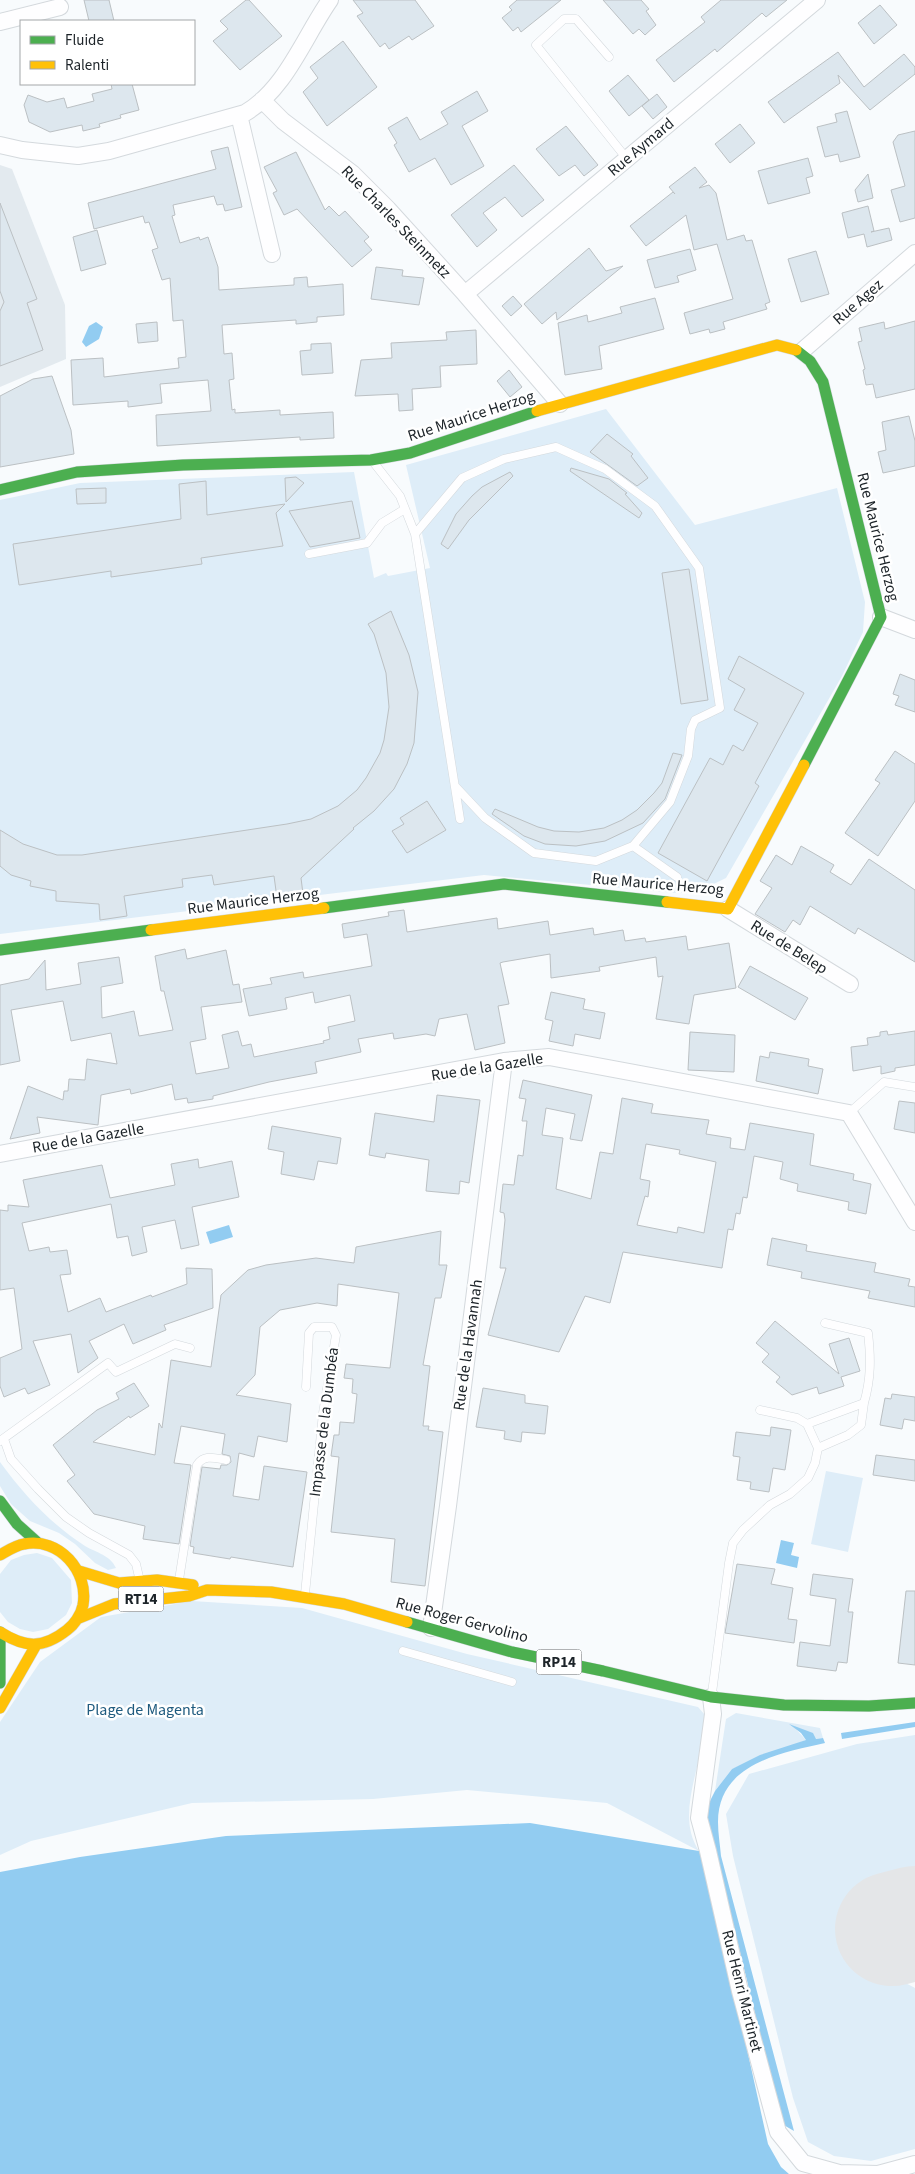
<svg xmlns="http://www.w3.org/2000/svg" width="915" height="2174" viewBox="0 0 915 2174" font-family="'Source Sans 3',sans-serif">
<rect width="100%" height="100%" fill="#f8fbfd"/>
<path fill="#e3eaef" d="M0 165 12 169 65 305 66 359 0 387Z"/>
<path fill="#deedf8" d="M606 409 695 525 837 488 865 602 863 632 842 676 726 878 697 892 676 893 484 875 0 934V500L80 483 354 472 374 578 386 573 388 576 430 568 406 465Z
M0 1462C24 1495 51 1524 85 1546 97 1553 110 1555 116 1568L108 1570 95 1563 75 1544 59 1533 30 1521 11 1504 0 1486Z
M826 1471 863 1478 848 1552 811 1544Z
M37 1553 52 1558 71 1580 72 1603 66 1615 48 1629 33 1632 20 1629 8 1622 0 1612V1574L11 1560 24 1555Z
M192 1601 302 1608 467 1654 698 1707 705 1715C703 1729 701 1743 699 1757 693 1788 680 1822 699 1851L607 1803 467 1790 373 1799 192 1803 31 1841 0 1855V1722L40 1662 101 1617Z
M736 1713 820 1728 823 1738 815 1739 792 1725 806 1740 732 1769 715 1791 726 1719Z
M915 1735V1879L878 1889 900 1980 915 1988V2149L871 2161 834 2156 808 2142 793 2098 733 1856 726 1814 749 1774 857 1744Z"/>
<path fill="#92ccf1" d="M96 322 103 327 99 339 86 347 82 342 89 326Z
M229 1225 233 1237 210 1244 206 1232Z
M781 1540 794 1543 791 1555 799 1557 797 1568 776 1563Z
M915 1722V1727L842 1739 841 1733Z
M789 1724 813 1733 816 1739 823 1738 825 1743C780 1753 718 1764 718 1822 718 1833 720 1845 721 1856L794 2131 782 2124 709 1825 706 1809 715 1791 732 1769 760 1755 806 1740 801 1733Z
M530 1823 699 1851 709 1878 768 2144 781 2167 789 2174H0V1872L80 1857 226 1836Z"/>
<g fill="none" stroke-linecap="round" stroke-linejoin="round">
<path stroke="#e4e6e8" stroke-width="46" d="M915 1926 913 1936 915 1952"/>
<path stroke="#e4e6e8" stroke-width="114" d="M892 1929 915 1923"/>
</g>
<path fill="#dde7ee" stroke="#bbc0c3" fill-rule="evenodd" d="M84 0H109L114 21H89Z
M246 0H249L282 36 240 70 213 41 228 29 220 21Z
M353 0H415L434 26 412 40 409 36 389 49 385 43 380 47 357 16 363 13Z
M517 0H561L521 32 518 27 513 31 502 18 512 10 509 7Z
M603 0H641L649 9 646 11 656 25 645 35 639 29 633 34Z
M721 0H787L766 17 762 13 717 52 715 49 674 82 656 60 705 22 701 17Z
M880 5 897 25 874 44 858 23Z
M343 41 377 87 327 126 303 92 318 78 310 67Z
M838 52 864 87 904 54 915 67V74L870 110 838 75 840 83 784 123 768 102Z
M628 75 649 100 629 116 609 91Z
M111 84H132L139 110 120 115 121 118 99 124 100 127 83 131 82 125 50 132 29 122 24 105 28 95 47 102 64 98 67 108 94 101 92 94 112 89Z
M477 91 488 111 462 126 484 166 451 185 435 158 409 172 394 145 397 143 388 128 407 117 420 140 448 124 441 112Z
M657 94 667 107 653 119 642 106Z
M847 111 860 157 840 162 838 154 825 157 817 127 837 122 835 114Z
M740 124 755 143 730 163 715 144Z
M566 126 598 165 584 176 575 165 559 176 536 149Z
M915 131V218L900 222 891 190 905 186 893 142 898 135Z
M228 147 242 207 225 211 223 204 217 205 214 196 173 205 175 215 172 216 180 243 199 237 200 240 208 237 218 267 219 290 294 285V278L307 277 308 287 343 284 344 315 317 317V322L296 324V320L222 325 224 354 232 353 234 379 229 380 232 410 235 409V413L280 410V415L333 412 334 438 300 440V437L157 446 156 415 211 411 208 380 160 384 162 403 128 407V401L73 405 71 360 103 358 104 377 179 368 178 358 186 357 183 320 173 321 170 278 162 280 152 250 158 248 149 222 145 223 143 216 94 229 88 203 216 169 211 151Z
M296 152 325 210 329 206 339 216 345 211 369 237 364 241 372 250 352 267 297 209 284 215 273 193 277 191 264 167Z
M808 158 813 176 806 178 810 193 768 204 758 171Z
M514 165 544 200 522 217 505 197 483 213 497 230 477 247 451 215Z
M695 167 707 182 699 188 709 185 716 193 727 240 744 235 746 241 752 240 770 302 765 304 767 309 723 322 725 329 710 333 709 329 690 334 684 313 733 299 717 244 694 250 686 215 646 246 630 226 673 192 675 194 669 187Z
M868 174 873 198 858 202 855 190Z
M0 203 37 299 27 303 43 350 0 366V311L4 302 0 291Z
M868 206 874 231 871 232 889 228 892 240 867 247 864 234 848 238 842 213Z
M97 230 106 264 81 271 73 237Z
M589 248 606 271 623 266 557 320 556 312 542 324 524 304Z
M690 249 696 270 677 276 679 282 655 288 647 260Z
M816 251 829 294 801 302 788 259Z
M376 267 403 270 402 276 424 278 419 305 371 299Z
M513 296 522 306 511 316 502 306Z
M655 298 664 329 599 346 602 369 565 375 558 323 587 315 588 322 622 313 620 307Z
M915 321V389L876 398 873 384 866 385 863 370 865 369 858 342 862 341 859 328 884 322 885 329Z
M157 322 158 341 138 343 136 324Z
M476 330 477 364 440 366 441 387 412 389 413 410 399 411 398 394 355 396 361 360 392 358 391 343 447 340 446 332Z
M331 343 333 373 302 375 300 351 311 350V344Z
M509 370 522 387 510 397 497 381Z
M52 376 71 430 74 454 0 467V396L33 379Z
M909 416 915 441V466L883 473 878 452 886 450 882 422Z
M607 434 633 454 631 456 648 478 637 486 590 452Z
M571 468 609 479 627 493 625 494 642 513 639 518 570 471Z
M510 472 513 476 469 520 448 549 441 544 456 514 472 496 482 487Z
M296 477 304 483 286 502 285 478Z
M206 481 207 515 285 504 276 513 283 546 201 558 202 564 111 577V571L19 585 13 544 181 519 179 484Z
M106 488V503L77 504 76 489Z
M352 501 360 538 310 547 289 511Z
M689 569 708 700 681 704 662 573Z
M391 611 409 655 418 692 414 743 407 764 394 789 374 811 353 828 354 829 301 878 303 894 277 898 274 876 214 885 212 875 182 879 183 887 124 896 127 916 100 920 99 904 56 901V891L30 886 31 881 11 875 0 866V830L23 844 57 855H82L287 824 311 819 338 806 357 790 366 778 380 753 384 740 389 707 386 673 374 634 368 624Z
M739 656 804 693 755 783 759 786 707 881 658 853 710 758 723 765 733 745 743 751 758 723 734 710 745 689 728 679Z
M900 674 915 680V712L895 705 899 696 893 694Z
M895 751 915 764V801L878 856 845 833 880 783 875 780Z
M673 753 682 755 665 799 643 823 605 841 576 846 545 844 524 836 492 814 495 809 538 827 554 831 579 832 604 828 622 820 637 810 654 793 662 783Z
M427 801 446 830 407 853 392 831 404 824 400 818Z
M801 846 834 865 830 872 851 885 869 859 915 890V962L858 928 855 934 810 906 800 925 793 920 785 932 755 914 772 888 760 881 776 855 792 865Z
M404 910 407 932 497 918 498 929 548 921 550 935 593 928 594 935 623 930 625 941 645 938 646 942 686 936 688 950 729 943 736 988 694 995 689 1024 656 1019 663 976 658 977 656 957 599 967 600 971 551 978 550 954 503 962 500 963 509 1004 498 1006 505 1043 475 1050 467 1014 439 1019 435 1036 426 1034 394 1039 393 1033 358 1039 361 1052 315 1062 317 1073 269 1082 213 1096V1099L188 1103 187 1098 175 1100 172 1084 131 1094 130 1089 101 1095 98 1125 37 1117 40 1133 10 1139 28 1086 63 1100 64 1091H68L69 1079 85 1080 87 1059 117 1064 111 1033 71 1041 63 1001 11 1010 20 1061 0 1065V985L29 979 45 960 46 990 81 984 78 963 119 957 123 983 101 987 102 1018 134 1011 139 1036 173 1030 164 991H161L155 956 185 949 187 959 226 950 233 985 239 984 242 1002 201 1007 206 1039 190 1042 196 1074 229 1068 222 1035 238 1031 242 1046 251 1044 254 1057 324 1043 323 1041 330 1039 328 1027 355 1021 350 995 315 1003 313 992 285 998 287 1009 249 1016 243 989 272 984 270 978 303 972 304 978 372 966 367 934 344 938 342 924 389 916 388 912Z
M750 966 808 998 795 1020 738 987Z
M551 992 585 999 583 1009 605 1013 600 1039 575 1034 573 1046 549 1041 553 1021 545 1019Z
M887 1031 888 1035 915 1031V1065L895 1068V1071L881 1074V1066L853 1071 851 1047 868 1045 867 1038 880 1036V1032Z
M690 1032 735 1035 734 1072 688 1070Z
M770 1052 809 1059 808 1066 823 1069 818 1094 756 1081 760 1056 769 1058Z
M523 1080 592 1095 582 1141 570 1139 575 1114 546 1108 542 1135 563 1138 556 1189 591 1199 600 1152 613 1154 622 1098 653 1104 651 1113 709 1120 706 1134 731 1138 730 1148 745 1150 750 1123 814 1134 810 1165 854 1174 853 1180 871 1184 866 1214 848 1210 849 1202 797 1191 798 1184 780 1179 783 1162 754 1156 747 1198 743 1197 740 1214 736 1213 733 1230 728 1229 722 1268 623 1252 610 1303 585 1296 559 1352 488 1335 506 1268H500L505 1220 504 1213 500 1212 503 1184 514 1185 518 1155 523 1156 527 1121H522L526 1099 519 1098ZM646 1144 680 1150 679 1154 716 1162 704 1233 678 1227 677 1233 637 1225 645 1196 648 1197 650 1181 640 1179Z
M437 1095 480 1100 469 1183 460 1181 459 1194 426 1191 429 1160 386 1153 385 1158 369 1155 375 1113 434 1122Z
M899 1101 915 1103V1133L894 1129Z
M272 1126 341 1138 337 1164 318 1161 314 1180 281 1174 284 1152 268 1149Z
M198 1159 199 1168 232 1161 239 1197 192 1207 199 1245 181 1249 175 1220 142 1227 147 1252 132 1256 128 1236 117 1238 111 1204 22 1223 29 1251 49 1247 50 1252 67 1250 71 1274 60 1275 68 1312 100 1298 106 1312 151 1295 152 1297 187 1284 186 1268 212 1269 213 1308 164 1325 166 1330 133 1344 124 1324 89 1341 98 1358 78 1373 71 1334 33 1341 50 1385 28 1394 25 1388 4 1397 0 1386V1358L22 1349 14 1288 0 1290V1210L8 1211V1205L29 1207 23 1180 102 1165 110 1198 175 1185 171 1164Z
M441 1231 439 1265H447L441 1298H435L423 1365 430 1366 423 1426H429L428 1430 443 1432 425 1586 391 1582 395 1539 331 1532 339 1457 331 1456 334 1435H339L340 1422 354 1423 357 1394 352 1393 353 1379 344 1378 346 1364 390 1368 399 1293 338 1284 337 1306 317 1303 280 1310 260 1327 255 1375 236 1395 291 1404 287 1442 258 1436 254 1457 239 1453 233 1496 259 1500 264 1466 307 1472 293 1567 231 1557 230 1559 193 1553 194 1547 190 1546 202 1467 220 1469 221 1465H227L231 1462 230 1456 222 1454 225 1434 181 1426 174 1463 191 1465 179 1544 143 1539 145 1526 94 1514 67 1481 75 1475 53 1445 97 1410 119 1399 116 1393 134 1383 149 1406 130 1418 129 1416 93 1442 155 1455 159 1423 162 1428 171 1360 211 1367 221 1295 248 1270 266 1265 316 1258 354 1263 356 1247Z
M772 1238 807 1245 806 1251 876 1263 874 1272 910 1279 908 1286 915 1287V1307L868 1298 870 1291 801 1278 802 1272 767 1265Z
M775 1321 839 1374 829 1344 849 1338 860 1371 841 1377 844 1386 819 1394 817 1387 792 1395 776 1382 780 1377 762 1362 769 1354 756 1343Z
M483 1388 525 1395V1403L548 1406 545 1434 522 1432 521 1442 504 1439 505 1431 476 1427Z
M892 1394 915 1397V1421L904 1419 902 1429 880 1425 885 1398 891 1399Z
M771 1427 791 1430 785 1470 773 1468 769 1492 750 1489 751 1482 737 1480 740 1457 733 1456 736 1432 770 1436Z
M876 1455 915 1460V1481L873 1475Z
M737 1564 775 1569 771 1584 793 1588 788 1619 797 1620 794 1643 725 1633Z
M813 1574 853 1579 848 1612H853L847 1663 838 1662 836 1671 797 1666 800 1642 830 1646 836 1599 810 1595Z
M906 1591H915V1665L898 1663Z"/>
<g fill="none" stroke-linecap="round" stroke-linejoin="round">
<defs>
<path id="lane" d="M609 57 576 19H564L536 45 627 159
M374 463 400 496 415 534 460 819
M415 534 462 478 504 459 556 447 605 469 655 506 699 568 720 708 695 720 691 729 688 756 670 802 633 846 596 861 534 853 485 818 455 786
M309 554 367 543 382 523 405 509
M633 846 677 877
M849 1113 884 1082 915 1087
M760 1410 797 1418 807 1424 864 1403C871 1379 871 1358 868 1333L825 1323
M807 1424 818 1448 848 1435 861 1425 864 1403
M4 1439 11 1459 38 1489 66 1517 89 1533 129 1555 136 1564 139 1577
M0 1441 108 1363 116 1372 175 1344 190 1348
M179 1580 197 1465C204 1454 215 1458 226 1460
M305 1594 323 1413 336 1335 332 1327H314L309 1333 306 1387
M403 1651 512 1682
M712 1693 729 1563 733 1543 743 1530 770 1505 790 1494 808 1478 815 1463 818 1448"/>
<path id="street" d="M0 22 60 7
M262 100 283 121 353 174 388 209 465 294 560 404
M239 115 272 254
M0 145 22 150 78 156 109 151 245 113C286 89 304 37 330 0
M465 294 817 0
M802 351 915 253
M881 617 915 630
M728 909 850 984
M0 1154 504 1061 549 1057 849 1113 915 1222
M431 1628 448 1506 504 1061
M711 1697 713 1714 699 1818 708 1851 740 1991 778 2132 803 2163 839 2173 878 2174 915 2164"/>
<path id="fast" d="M796 350 810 361 823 382 881 617 804 765
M0 490 77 472 183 465 371 460 410 453 537 411
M324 908 504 884 667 902
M0 950 151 930
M0 1501 17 1524 37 1542
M407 1622 512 1652 603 1671 711 1697 784 1705 869 1706 915 1703
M0 1632V1683"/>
<path id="slow" d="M537 411 777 345 796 350
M667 902 728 909 804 765
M151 930 324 908
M0 1555C7 1551 16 1545 24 1544 59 1537 89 1571 83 1605 81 1615 74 1625 67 1630 43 1649 25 1648 0 1632
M79 1571 119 1583 157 1580 193 1585
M77 1619 114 1604 189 1596 207 1590 271 1592 344 1604 407 1622
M0 1708 36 1645"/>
</defs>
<use href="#lane" stroke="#d4d9dd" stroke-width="9"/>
<use href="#street" stroke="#d4d9dd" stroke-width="18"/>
<use href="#fast" stroke="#d4d9dd" stroke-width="12"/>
<use href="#slow" stroke="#d4d9dd" stroke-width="12"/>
<use href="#lane" stroke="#fefeff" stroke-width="8"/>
<use href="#street" stroke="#fefeff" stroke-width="16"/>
<use href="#fast" stroke="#4caf50" stroke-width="11"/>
<use href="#slow" stroke="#ffc107" stroke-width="11"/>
</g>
<g text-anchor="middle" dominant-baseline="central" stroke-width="5" stroke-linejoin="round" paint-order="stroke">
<g fill="#fff" stroke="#606568" stroke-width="1">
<rect x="118.5" y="1586.5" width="45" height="25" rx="4"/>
<rect x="536.5" y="1649.5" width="45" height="25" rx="4"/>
</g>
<g font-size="15" font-weight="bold" fill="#1c2328">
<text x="141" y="1599">RT14</text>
<text x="559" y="1662">RP14</text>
</g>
<g font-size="16" fill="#1c2328" stroke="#fff">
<text transform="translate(641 147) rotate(-40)">Rue Aymard</text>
<text transform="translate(396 222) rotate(46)">Rue Charles Steinmetz</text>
<text transform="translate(858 302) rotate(-41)">Rue Agez</text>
<text transform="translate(471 416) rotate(-18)">Rue Maurice Herzog</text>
<text transform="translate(878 537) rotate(76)">Rue Maurice Herzog</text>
<text transform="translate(658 884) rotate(5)">Rue Maurice Herzog</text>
<text transform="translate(253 901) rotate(-7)">Rue Maurice Herzog</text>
<text transform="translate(789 947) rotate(32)">Rue de Belep</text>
<text transform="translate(487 1067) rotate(-9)">Rue de la Gazelle</text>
<text transform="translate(88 1138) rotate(-10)">Rue de la Gazelle</text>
<text transform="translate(468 1345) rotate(-82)">Rue de la Havannah</text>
<text transform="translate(324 1422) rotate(-83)">Impasse de la Dumbéa</text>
<text transform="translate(462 1620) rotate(15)">Rue Roger Gervolino</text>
<text transform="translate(742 1991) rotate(76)">Rue Henri Martinet</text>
</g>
<g font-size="16" fill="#1f5b7f" stroke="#fff">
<text x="145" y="1710">Plage de Magenta</text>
</g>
</g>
<rect x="20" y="20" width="175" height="65" fill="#ffffff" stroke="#a4a7a9"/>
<rect x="30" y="36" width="25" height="8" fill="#4caf50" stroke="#a4a7a9"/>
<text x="65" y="45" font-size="15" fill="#1c2328">Fluide</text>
<rect x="30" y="61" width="25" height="8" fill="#ffc107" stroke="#a4a7a9"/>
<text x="65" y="70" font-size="15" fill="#1c2328">Ralenti</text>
</svg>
